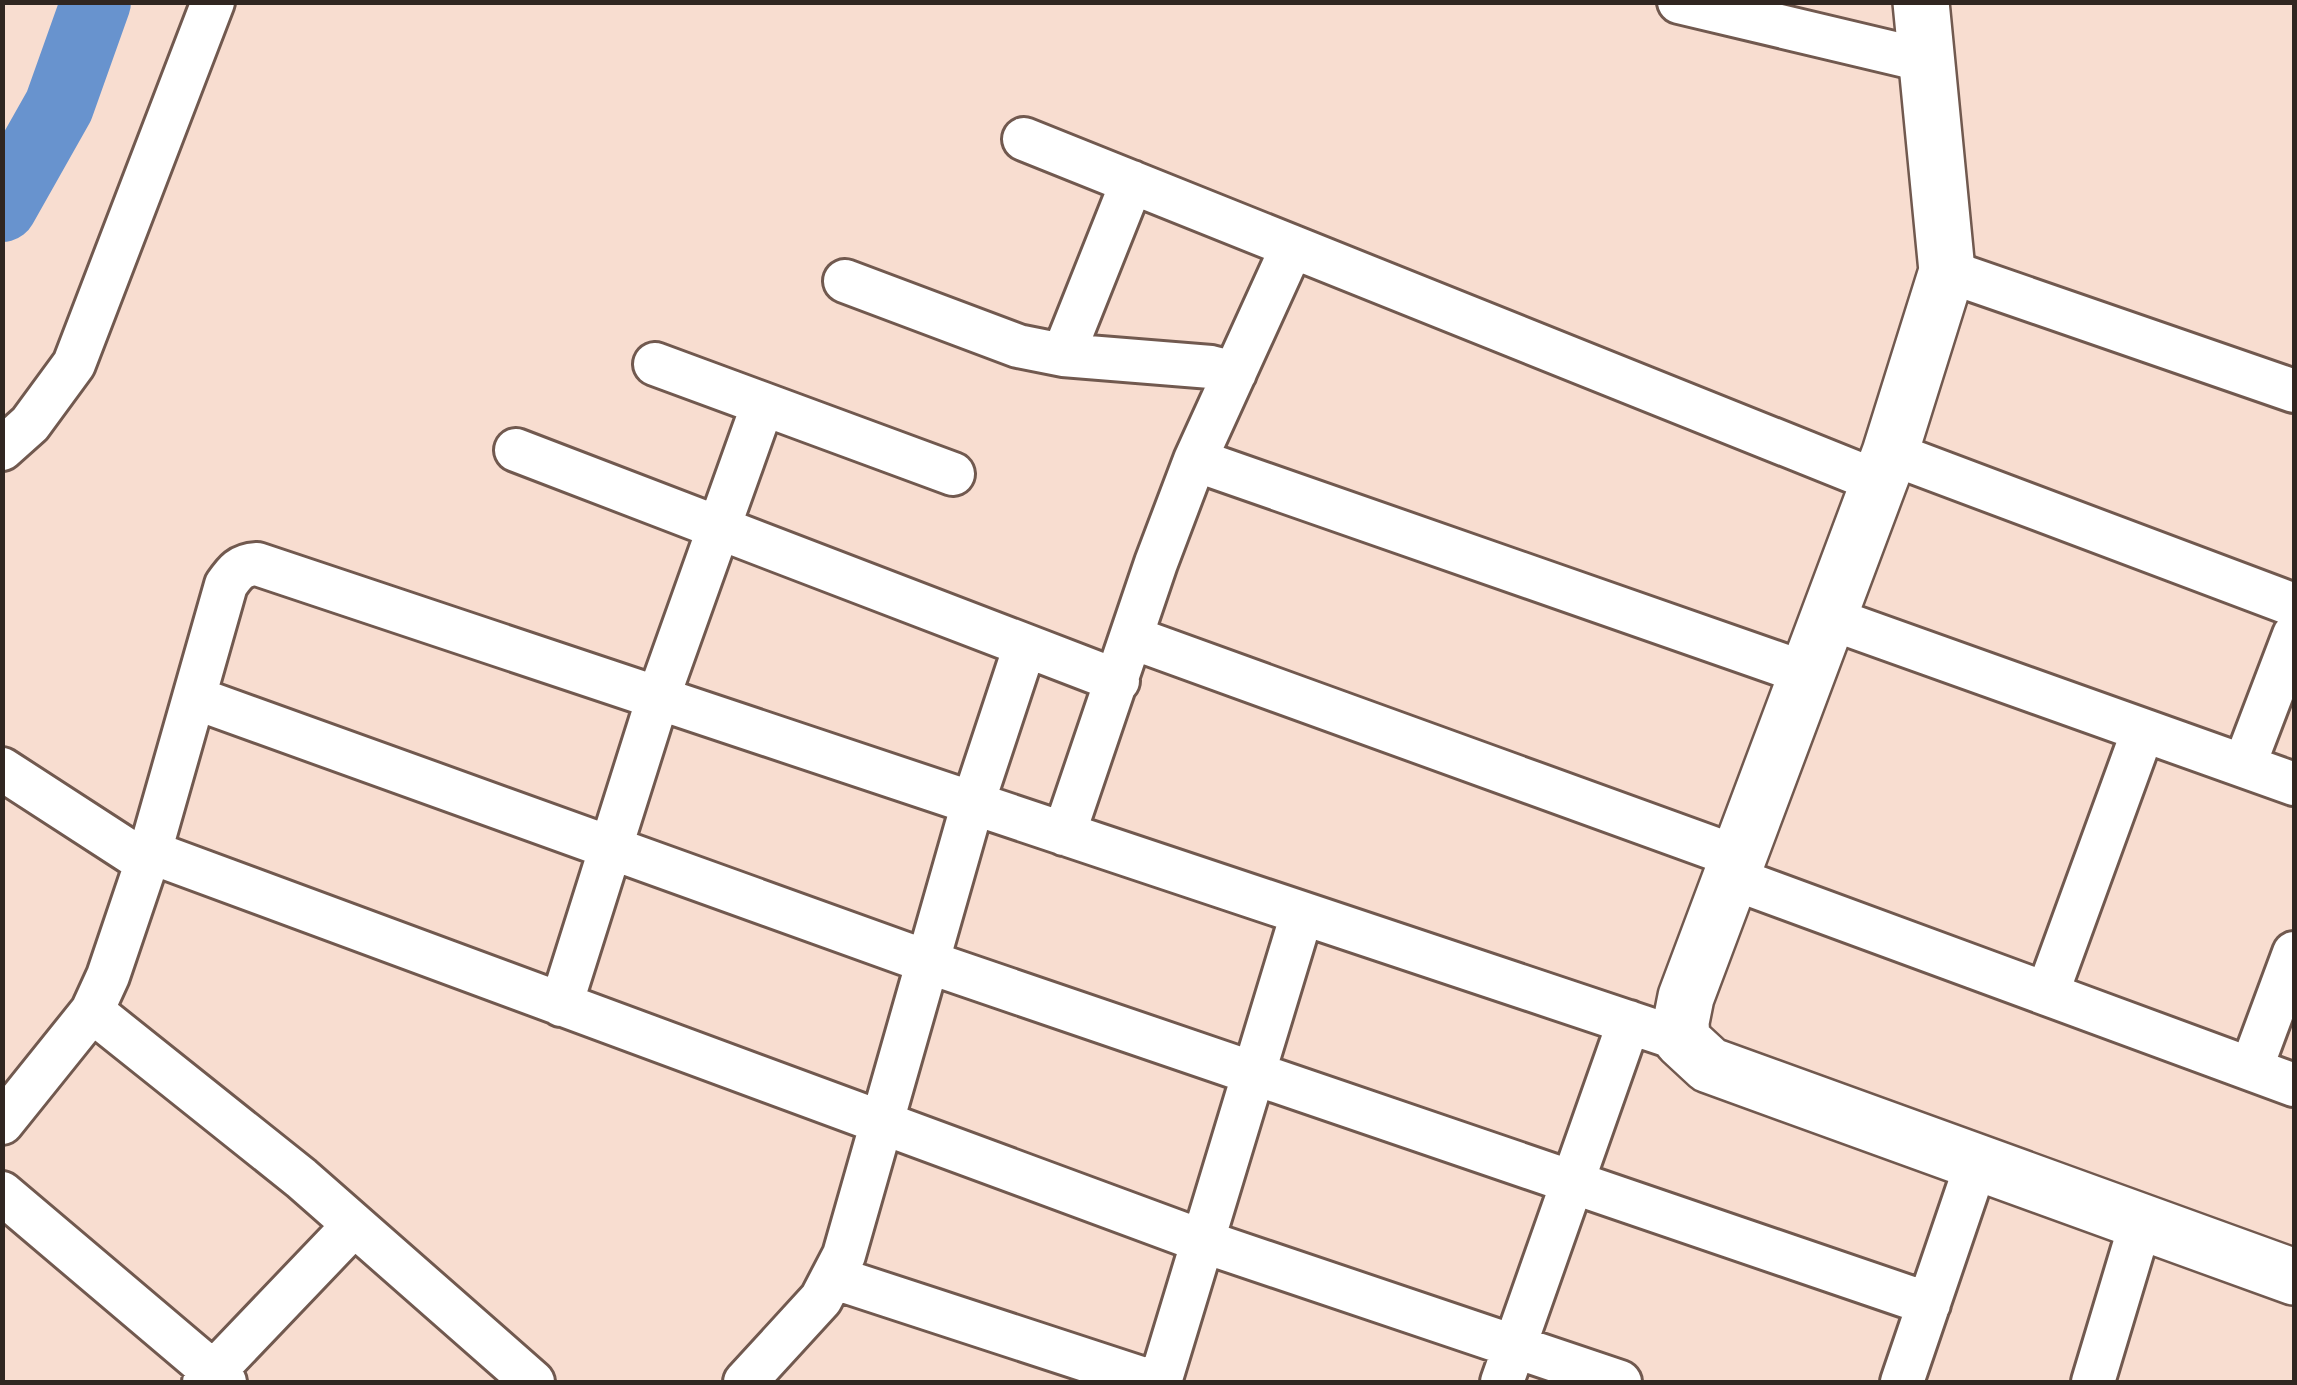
<svg xmlns="http://www.w3.org/2000/svg" width="2297" height="1385" viewBox="0 0 2297 1385" font-family="Cabin,sans-serif">
<rect width="100%" height="100%" fill="#f8ddd0"/>
<g fill="none" stroke-linecap="round" stroke-linejoin="round">
<path stroke="#6893ce" stroke-width="70" d="M2 207 59 106 96 2"/>
<defs>
<path id="street" d="M1679 2 1927 61
M1024 139 1879 482
M1947 271 2294 391
M845 281 1018 346 1063 355 1211 367 1235 373
M1063 355 1132 182
M655 364 953 474
M2 449 30 424 74 364 213 2
M516 450 1118 681
M1890 453 2294 605
M1195 460 1808 674
M1829 618 2294 784
M1133 638 1740 858
M195 698 928 962 1929 1304
M2244 766 2294 635
M2 769 147 863
M1064 834 1156 563 1195 460 1292 247
M150 852 1202 1241 1620 1382
M1732 878 2294 1085
M2047 994 2143 731
M561 1005 658 698 763 404
M92 1011 301 1178 533 1382
M2251 1069 2294 953
M2 1123 92 1011 108 976 150 852 226 585C235 572 240 565 257 564L1682 1040
M2 1193 225 1382
M835 1278 1153 1382
M204 1382 354 1225
M745 1382 821 1299 844 1255 973 803 1025 646
M1160 1382 1302 914
M1502 1382 1629 1022
M1902 1382 1977 1162
M2093 1382 2142 1219"/>
<path id="secondary" d="M1921 2 1947 271 1890 453 1686 997 1681 1022 1682 1040 1709 1065 2294 1277"/>
</defs>
<use href="#street" stroke="#71594f" stroke-width="48"/>
<use href="#secondary" stroke="#71594f" stroke-width="60"/>
<use href="#street" stroke="#fff" stroke-width="42"/>
<use href="#secondary" stroke="#fff" stroke-width="55"/>
</g>
<rect width="2297" height="1385" fill="none" stroke="#302621" stroke-width="10"/>
</svg>
